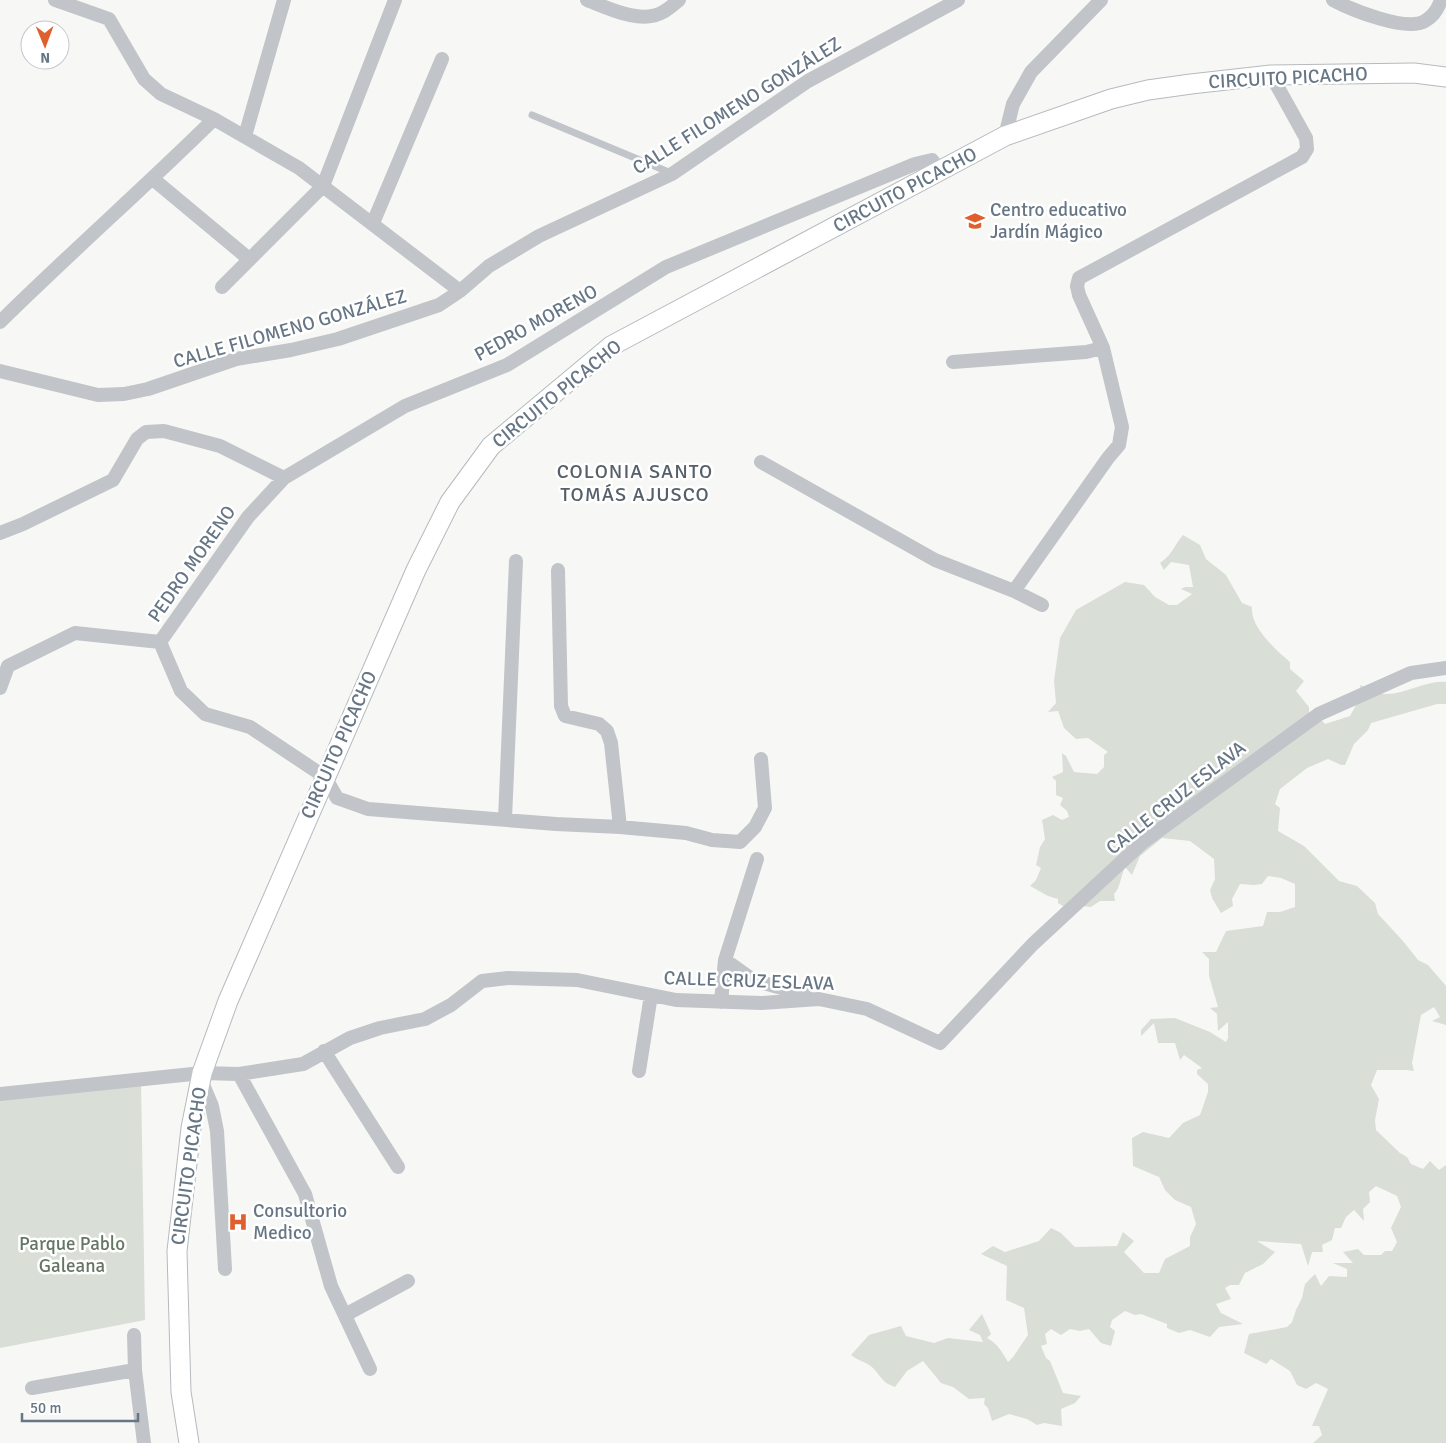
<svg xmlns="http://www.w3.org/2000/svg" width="1446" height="1443" viewBox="0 0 1446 1443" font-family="Signika,sans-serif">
<rect width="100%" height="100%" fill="#f7f8f5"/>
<path fill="#d9ded6" d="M1183 535 1200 545 1206 559 1226 575 1242 603 1252 607C1250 627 1276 650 1290 662V669L1304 681 1296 691 1309 707V714L1316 713 1325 724 1350 716 1361 696 1360 685C1366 687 1380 694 1385 694 1405 695 1426 680 1446 682V704H1437L1371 723 1368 730 1354 744 1345 765H1341L1328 759 1307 768 1280 789 1275 804 1280 808 1278 831 1304 846 1339 881 1357 886 1375 903 1378 914 1403 941 1418 960 1428 965 1446 986V1025L1432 1021 1440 1017 1434 1007 1421 1015 1412 1063 1414 1071 1406 1070H1377L1371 1085 1379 1099 1375 1120 1376 1130 1400 1153 1407 1157 1411 1164 1423 1169 1430 1161 1439 1170 1446 1165V1443H1313L1322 1435 1319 1426H1312L1328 1389 1316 1383 1306 1389 1297 1385 1290 1371 1271 1359 1266 1364 1244 1353 1249 1334 1287 1327 1292 1322 1296 1310 1302 1298 1305 1284 1315 1274 1321 1286 1329 1276 1347 1277V1269L1333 1263H1353L1343 1252 1358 1249 1364 1255H1381L1385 1251H1392L1397 1242 1391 1228 1401 1207 1397 1196 1376 1186 1369 1192 1370 1202 1363 1209 1364 1221 1354 1210 1346 1217 1341 1228H1335L1332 1240 1322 1245 1323 1252H1312L1308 1266 1301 1244 1257 1241 1275 1252 1263 1264 1245 1273 1239 1285H1230L1225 1288 1231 1299 1216 1304 1221 1313 1243 1324 1219 1327 1210 1337 1190 1330 1179 1333 1167 1328V1324L1141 1314 1135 1315 1125 1311 1112 1320 1110 1327 1115 1331 1111 1346 1101 1343 1089 1329 1080 1331 1070 1329 1061 1335 1051 1329 1045 1334 1047 1344 1041 1346 1046 1358 1050 1361 1063 1393 1081 1396 1075 1403 1061 1409 1062 1426 1044 1423 1037 1425 1027 1419 1009 1414 992 1421 988 1408 984 1404 985 1398 969 1399 953 1387 941 1383 923 1361 907 1371 895 1387C881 1382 882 1377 873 1368 867 1362 858 1361 851 1355L869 1335 901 1326 906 1336 934 1343 948 1338 983 1342 980 1335 969 1330 982 1314 991 1334 987 1338C998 1344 1002 1352 1008 1362L1013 1357 1028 1335 1024 1308 1006 1300 1007 1266 981 1254 993 1246 1005 1252 1039 1241 1051 1228 1061 1233 1075 1247 1117 1246 1123 1232 1134 1241 1124 1252 1144 1273H1159L1165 1259 1190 1246V1237L1196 1224 1191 1207 1175 1200 1165 1190 1159 1177 1133 1166 1132 1138 1143 1132 1169 1138 1183 1123 1200 1115 1208 1092V1084L1197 1074V1070L1202 1068 1184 1055 1180 1060 1175 1043H1158L1154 1023 1141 1036V1030L1151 1019 1175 1018 1210 1032 1226 1042 1228 1038V1022L1218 1031 1217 1014 1210 1008 1218 1007 1209 976V959L1202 952H1216L1226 931 1263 926 1267 912H1280L1295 907V884L1281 878 1268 876 1262 884 1254 885 1240 884 1232 899 1233 906 1221 913 1212 898 1210 890 1215 879 1214 859 1190 841 1162 838 1140 856 1132 875 1125 867C1121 875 1120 889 1114 894L1115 901H1100L1091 907 1072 905 1063 906 1058 903V899L1048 896 1030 886 1036 880 1041 868 1036 865 1040 847 1045 839 1042 820 1053 815 1062 820 1069 817 1067 811 1060 805 1063 798 1056 795V781L1052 777 1063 772 1062 753 1066 756 1074 772 1097 774 1104 767V755L1108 752 1088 738 1076 739 1064 728 1058 711 1048 712 1056 703 1054 681 1060 638 1076 610 1125 582 1144 585 1155 597 1169 605H1177L1192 594 1181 589 1185 587H1193L1189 565 1171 562 1164 570 1160 563C1173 554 1173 547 1183 535Z
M141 1079 145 1320 0 1348V1094Z"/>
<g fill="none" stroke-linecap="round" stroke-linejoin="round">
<defs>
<path id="secondary" d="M189 1443 181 1392 177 1251 191 1128 202 1073 228 1001 416 570 450 502 491 446 611 346 1005 136 1111 99 1148 90 1191 84 1271 75 1414 73 1446 77"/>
</defs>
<use href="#secondary" stroke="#b5babf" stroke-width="21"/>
<path stroke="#c1c4c8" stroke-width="7" d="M532 115 671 173"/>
<path stroke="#c1c4c8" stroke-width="14" d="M55 0 109 19 144 79 161 94 214 119 299 168 460 291
M587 0C608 8 641 25 663 12 669 9 674 4 679 0
M1333 0C1352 10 1406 32 1425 21 1434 16 1438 9 1441 0
M245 136 284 0
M1005 136 1013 104 1031 72 1101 0
M153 179 249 259
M373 223 442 59
M222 287 323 186 395 0
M0 322C70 253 144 188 214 119
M953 362 1086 352 1103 348
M0 371 98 395 124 394 148 389 236 359 291 350 338 339 439 305 460 291 489 266 539 236 672 174 808 81 958 0
M761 462 935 560 1014 591 1042 605
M0 533 23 524 113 480 137 439 146 432 164 431 220 446 284 478
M558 570 561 706 565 716 599 724 607 731 611 743 620 827
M1014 591 1108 458 1119 445 1122 427 1103 348 1079 295 1077 286 1079 278 1302 157 1307 149 1306 138 1271 75
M160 642 248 517 284 478 405 406 507 365 666 267 915 164 932 160 940 172
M160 642 181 691 205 714 250 727 325 777 337 798 368 809 556 824 620 827 686 833 712 840 740 842 755 827 765 808 761 759
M0 688 8 666 75 633 160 642
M505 819 516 561
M725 960 753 980 806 995
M721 1002 725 960 757 859
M324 1051 398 1167
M639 1071 651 995
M239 1074 305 1194 331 1286 370 1369
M201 1080 212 1106 217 1131 225 1269
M0 1094 202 1073 239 1074 303 1064 350 1038 380 1028 425 1019 451 1005 482 981 508 978 577 980 676 1000 761 1003 819 999 867 1009 940 1043 1033 944 1143 842 1319 714 1411 673 1446 668
M345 1315 408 1281
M134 1335 135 1370 144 1443
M32 1388 135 1370"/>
<use href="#secondary" stroke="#fff" stroke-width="19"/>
</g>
<defs>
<symbol id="school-bare" viewBox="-9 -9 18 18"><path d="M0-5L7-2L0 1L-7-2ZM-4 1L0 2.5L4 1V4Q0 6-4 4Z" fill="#df602e" stroke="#fff" stroke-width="2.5" paint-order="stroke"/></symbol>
<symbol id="hospital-bare" viewBox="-9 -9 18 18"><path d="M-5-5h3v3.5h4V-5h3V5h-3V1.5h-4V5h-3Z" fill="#df602e" stroke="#fff" stroke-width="2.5" paint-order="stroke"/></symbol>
</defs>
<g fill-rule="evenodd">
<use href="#school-bare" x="961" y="207" width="28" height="28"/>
<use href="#hospital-bare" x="224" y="1208" width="28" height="28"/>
</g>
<g text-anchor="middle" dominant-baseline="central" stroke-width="5" stroke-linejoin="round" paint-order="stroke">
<g font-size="19" fill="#677685" stroke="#fff">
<text transform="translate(1288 78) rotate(-3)">CIRCUITO PICACHO</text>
<text transform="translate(737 106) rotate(-32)">CALLE FILOMENO GONZÁLEZ</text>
<text transform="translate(905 190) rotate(-28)">CIRCUITO PICACHO</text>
<text transform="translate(536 323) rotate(-29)">PEDRO MORENO</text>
<text transform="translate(290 329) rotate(-16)">CALLE FILOMENO GONZÁLEZ</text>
<text transform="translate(557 394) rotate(-39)">CIRCUITO PICACHO</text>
<text transform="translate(192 564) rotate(-55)">PEDRO MORENO</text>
<text transform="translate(339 745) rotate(-66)">CIRCUITO PICACHO</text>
<text transform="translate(1176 798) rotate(-38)">CALLE CRUZ ESLAVA</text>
<text transform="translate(749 981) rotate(2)">CALLE CRUZ ESLAVA</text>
<text transform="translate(189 1166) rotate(-82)">CIRCUITO PICACHO</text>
</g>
<g font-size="19" fill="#677685" stroke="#fff" text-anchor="start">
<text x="990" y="210">Centro educativo<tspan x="990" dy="22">Jardín Mágico</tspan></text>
<text x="253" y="1211">Consultorio<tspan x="253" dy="22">Medico</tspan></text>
</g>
<g font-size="19" fill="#657762" stroke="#fff">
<text x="72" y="1244">Parque Pablo<tspan x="72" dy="22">Galeana</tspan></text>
</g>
<g font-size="20" letter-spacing="1" fill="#55606a" stroke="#fff">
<text x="635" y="471">COLONIA SANTO<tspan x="635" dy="23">TOMÁS AJUSCO</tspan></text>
</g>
</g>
<g transform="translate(45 45) rotate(179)"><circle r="24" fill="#ffffff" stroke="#c2c8ce"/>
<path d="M0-4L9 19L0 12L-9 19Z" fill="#df602e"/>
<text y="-8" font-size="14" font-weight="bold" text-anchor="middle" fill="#677685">N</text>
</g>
<path d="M22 1413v8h116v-8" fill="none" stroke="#677685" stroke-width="2.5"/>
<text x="30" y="1413" font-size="15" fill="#677685" stroke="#ffffff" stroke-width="4" paint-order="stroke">50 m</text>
</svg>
